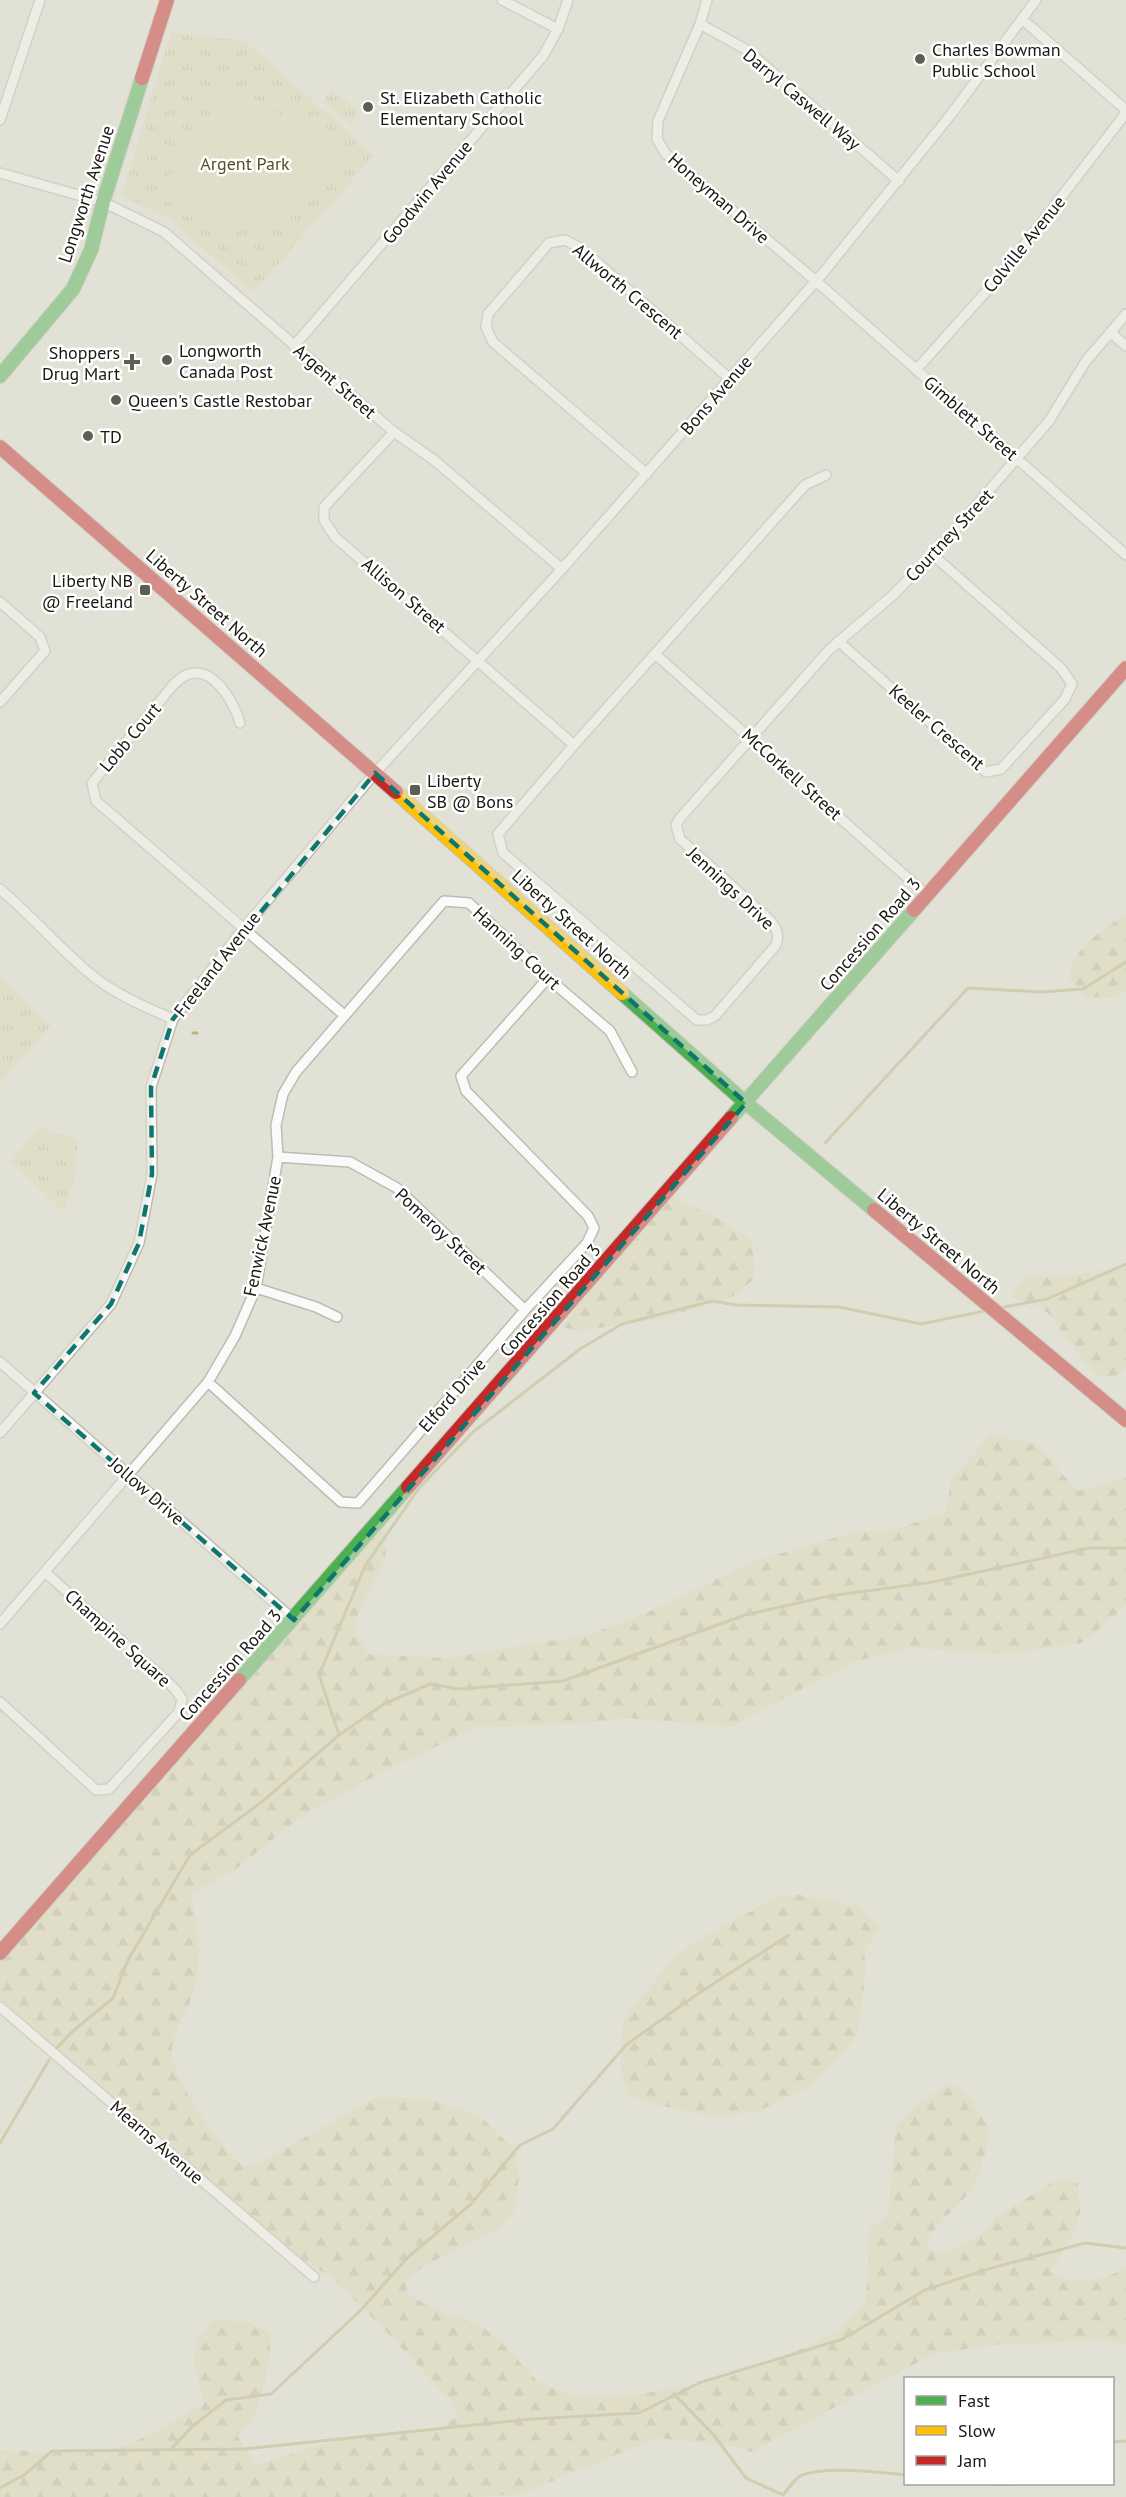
<svg xmlns="http://www.w3.org/2000/svg" width="1126" height="2497" viewBox="0 0 1126 2497" font-family="'PT Sans',sans-serif">
<defs>
<pattern id="forest-firs" width="22" height="20" patternUnits="userSpaceOnUse" patternTransform="scale(1.5)"><rect width="22" height="20" fill="#dedaba"/><path d="M5 1l3.5 6h-7zM16 11l3.5 6h-7z" fill="#beba9f"/></pattern>
<pattern id="park-tufts" width="24" height="20" patternUnits="userSpaceOnUse" patternTransform="scale(1.5)"><rect width="24" height="20" fill="#dedaba"/><path d="M3 7l-1-3M5 7V3M7 7l1-3M15 17l-1-3M17 17v-4M19 17l1-3" fill="none" stroke="#beba9f"/></pattern>
</defs>
<rect width="100%" height="100%" fill="#e2e1d5"/>
<path fill="url(#forest-firs)" d="M1126 914V991L1111 998 1087 997 1069 979C1072 947 1102 931 1126 914Z
M667 1194 729 1224 751 1241 755 1269 753 1280 730 1298 660 1319 579 1331 562 1327Z
M1126 1267V1368L1116 1376 1100 1377 1082 1359 1048 1313 1033 1304 1017 1300 1012 1294 1026 1278 1036 1276H1065Z
M991 1435 1035 1444 1078 1491 1126 1477V1606L1082 1643 1006 1654 910 1648 853 1662 730 1727 628 1718 576 1724 476 1727 369 1779 299 1818 236 1869 192 1893C196 1927 204 1960 193 1993 188 2009 174 2031 172 2048 168 2073 222 2153 244 2166L261 2162 377 2097 432 2099 481 2117 515 2150 519 2179 514 2211 496 2230 444 2255 404 2279 408 2294 430 2307 480 2325 503 2344 538 2382 571 2395 615 2397 701 2385 761 2367 838 2332 865 2303 869 2263 867 2245 871 2227 888 2215 896 2125 920 2101 951 2084 965 2092 989 2127 987 2147 973 2189 929 2235 928 2250 944 2254 982 2234 996 2217 1058 2179 1078 2183 1080 2213 1072 2237 1050 2271C1074 2287 1103 2282 1126 2267V2344L1104 2340 993 2345 933 2354 752 2452 733 2446 656 2438 522 2494 478 2497H0V2450C33 2450 86 2457 116 2448 147 2439 176 2419 204 2404L194 2364 197 2338 213 2320 247 2322 270 2333C272 2355 262 2408 248 2426 245 2429 240 2432 237 2435L256 2465 348 2436 436 2429 457 2417 452 2402 384 2329 331 2277 297 2257 113 2112 0 2006V1958L369 1525H385L386 1558 353 1624 367 1654 447 1658 588 1635 646 1613 754 1561 851 1533 897 1529 946 1512 951 1479Z
M800 1895 855 1905 880 1927 864 1951 866 1971 858 2034 813 2085 759 2111 716 2117 662 2106 629 2095 621 2071 622 2025 630 2009 677 1956 696 1941 778 1897Z"/>
<path fill="url(#park-tufts)" d="M171 32 245 41 374 155 254 292 166 217 122 196Z
M333 90 360 113 351 124 323 101Z
M0 976 51 1025 0 1084Z
M42 1125 52 1133 78 1139 75 1177 64 1212 11 1161Z"/>
<path fill="#dedaba" d="M232 86 341 150C316 206 262 242 199 219 185 213 172 204 160 195L225 88Z"/>
<g fill="none" stroke-linecap="round" stroke-linejoin="round">
<path stroke="#bbb484" stroke-width="3" d="M193 1033H197
M825 1143 968 988 1042 992 1083 989 1126 962
M1004 1307 1047 1299 1126 1264
M339 1735 319 1675 365 1566 419 1488 473 1432 580 1349 622 1324 712 1301 737 1305 839 1307 921 1324 984 1311
M53 2052 72 2032 113 1998 128 1960 190 1855 263 1801 339 1735 384 1704 430 1684 458 1689 563 1681 745 1615 829 1596 933 1582 1089 1548H1126
M0 2143 49 2060
M674 2394 713 2434 746 2478 783 2495C788 2489 795 2478 802 2475 827 2466 879 2472 906 2475
M1112 2442 1126 2441
M170 2450 193 2426 226 2400 271 2394 360 2311 407 2258 471 2204 520 2145 553 2129 626 2045 699 1993 789 1935
M991 2484H1010
M0 2488 24 2475 52 2451 244 2449 531 2419 639 2413 699 2383 843 2339 925 2290 988 2269 1085 2243 1126 2248"/>
<defs>
<path id="street" d="M502 0 558 29
M707 0 700 24 658 121 657 139 665 153 816 281 1126 555
M1022 19 1126 110
M700 24 747 50 899 181
M0 120 40 0
M0 173 103 202 164 232 394 432 434 460 562 569
M1111 333 1126 346
M294 346 543 56 558 29 568 0
M916 370 1001 275 1126 113
M394 432 324 507V520L335 537 574 745
M647 474 493 342 486 327 488 314 549 243 565 240 581 248 730 379
M826 475 805 485 574 745 498 834 503 853 697 1020H707L715 1016 776 945C780 934 776 928 770 920L680 839 676 825 681 817 829 650 893 595 942 545 1049 421 1086 361 1126 314
M0 602 40 637 45 651 0 702
M838 641 986 772 1001 769 1065 699 1072 684 1061 668 933 555
M655 654 928 896
M240 723C235 705 217 672 195 673 186 673 180 679 174 684L92 783 96 801 344 1015
M0 889C31 915 57 946 88 972 112 993 143 1006 173 1019
M278 1157 350 1162 397 1188 525 1310
M256 1288 316 1307 337 1317
M0 1362 294 1620
M208 1382 341 1502 358 1503 525 1310 587 1243 594 1228 588 1216 466 1091 461 1076 548 978
M0 1433 111 1304 139 1243 152 1174 151 1087 173 1019 244 928 375 773 562 569 823 273 949 117 1036 0
M0 1624 208 1382 235 1336 256 1288 278 1157 276 1125 283 1094 296 1072 444 901 469 903 548 978 610 1031 632 1072
M0 1702 96 1790 109 1789 179 1712 182 1699 174 1688 46 1573
M0 2007 314 2277"/>
<path id="fast" d="M0 376 73 289 91 250 103 202 142 78
M622 993 746 1103 874 1210
M731 1118 914 910
M239 1680 408 1487"/>
<path id="slow" d="M396 792 622 993"/>
<path id="jam" d="M142 78 167 0
M0 447 396 792
M914 910 1126 668
M874 1210 1126 1420
M408 1487 731 1118
M0 1953 239 1680"/>
</defs>
<use href="#street" stroke="#bdbcb3" stroke-width="12"/>
<use href="#fast" stroke="#bdbcb3" stroke-width="16"/>
<use href="#slow" stroke="#bdbcb3" stroke-width="16"/>
<use href="#jam" stroke="#bdbcb3" stroke-width="16"/>
<use href="#street" stroke="#fbfaf9" stroke-width="9"/>
<use href="#fast" stroke="#4caf50" stroke-width="14"/>
<use href="#slow" stroke="#ffc107" stroke-width="14"/>
<use href="#jam" stroke="#c62828" stroke-width="14"/>
</g>
<path d="M0 0H1126V2497H0ZM375 773 746 1103 294 1620 34 1393 111 1304 139 1243 152 1174 151 1087 173 1019Z" fill="#e2e1d5" fill-opacity=".55" fill-rule="evenodd"/>
<path fill="none" stroke="#0f766e" stroke-width="4.5" stroke-dasharray="12 8" stroke-linejoin="round" d="M375 773 746 1103 294 1620 34 1393 111 1304 139 1243 152 1174 151 1087 173 1019Z"/>
<g fill="#5f5e55" stroke="#fff" stroke-width="2">
<circle cx="920" cy="59" r="6"/>
<circle cx="368" cy="107" r="6"/>
<circle cx="167" cy="360" r="6"/>
<path d="M129 353h6v6h6v6h-6v6h-6v-6h-6v-6h6z"/>
<circle cx="116" cy="400" r="6"/>
<circle cx="88" cy="436" r="6"/>
<rect x="139" y="584" width="12" height="12" rx="3"/>
<rect x="409" y="784" width="12" height="12" rx="3"/>
</g>
<g text-anchor="middle" dominant-baseline="central" stroke-width="5" stroke-linejoin="round" paint-order="stroke">
<g font-size="18" fill="#191710" stroke="#fff" text-anchor="start">
<text x="932" y="49">Charles Bowman<tspan x="932" dy="21">Public School</tspan></text>
<text x="380" y="97">St. Elizabeth Catholic<tspan x="380" dy="21">Elementary School</tspan></text>
<text x="179" y="350">Longworth<tspan x="179" dy="21">Canada Post</tspan></text>
<text x="120" y="352" text-anchor="end">Shoppers<tspan x="120" dy="21">Drug Mart</tspan></text>
<text x="128" y="400">Queen's Castle Restobar</text>
<text x="100" y="436">TD</text>
<text x="133" y="580" text-anchor="end">Liberty NB<tspan x="133" dy="21">@ Freeland</tspan></text>
<text x="427" y="780">Liberty<tspan x="427" dy="21">SB @ Bons</tspan></text>
</g>
<g font-size="18" fill="#191710" stroke="#fff">
<text transform="translate(802 99) rotate(40)">Darryl Caswell Way</text>
<text transform="translate(427 192) rotate(-50)">Goodwin Avenue</text>
<text transform="translate(86 194) rotate(-72)">Longworth Avenue</text>
<text transform="translate(719 198) rotate(41)">Honeyman Drive</text>
<text transform="translate(1024 244) rotate(-51)">Colville Avenue</text>
<text transform="translate(628 291) rotate(40)">Allworth Crescent</text>
<text transform="translate(335 381) rotate(41)">Argent Street</text>
<text transform="translate(716 395) rotate(-49)">Bons Avenue</text>
<text transform="translate(971 418) rotate(41)">Gimblett Street</text>
<text transform="translate(949 535) rotate(-47)">Courtney Street</text>
<text transform="translate(404 595) rotate(41)">Allison Street</text>
<text transform="translate(207 603) rotate(41)">Liberty Street North</text>
<text transform="translate(937 727) rotate(41)">Keeler Crescent</text>
<text transform="translate(130 737) rotate(-50)">Lobb Court</text>
<text transform="translate(792 774) rotate(42)">McCorkell Street</text>
<text transform="translate(731 888) rotate(43)">Jennings Drive</text>
<text transform="translate(572 924) rotate(42)">Liberty Street North</text>
<text transform="translate(870 934) rotate(-49)">Concession Road 3</text>
<text transform="translate(517 948) rotate(43)">Hanning Court</text>
<text transform="translate(217 964) rotate(-52)">Freeland Avenue</text>
<text transform="translate(441 1231) rotate(43)">Pomeroy Street</text>
<text transform="translate(262 1236) rotate(-78)">Fenwick Avenue</text>
<text transform="translate(939 1241) rotate(40)">Liberty Street North</text>
<text transform="translate(550 1300) rotate(-49)">Concession Road 3</text>
<text transform="translate(452 1395) rotate(-49)">Elford Drive</text>
<text transform="translate(147 1491) rotate(41)">Jollow Drive</text>
<text transform="translate(118 1638) rotate(42)">Champine Square</text>
<text transform="translate(230 1665) rotate(-48)">Concession Road 3</text>
<text transform="translate(157 2142) rotate(41)">Mearns Avenue</text>
</g>
<g font-size="18" fill="#564f1f" stroke="#fff">
<text x="245" y="163">Argent Park</text>
</g>
</g>
<rect x="904" y="2377" width="210" height="108" fill="#ffffff" stroke="#a3a29f" stroke-width="1.5"/>
<rect x="916" y="2396" width="30" height="9" fill="#4caf50" stroke="#a3a29f" stroke-width="1.5"/>
<text x="958" y="2407" font-size="18" fill="#191710">Fast</text>
<rect x="916" y="2426" width="30" height="9" fill="#ffc107" stroke="#a3a29f" stroke-width="1.5"/>
<text x="958" y="2437" font-size="18" fill="#191710">Slow</text>
<rect x="916" y="2456" width="30" height="9" fill="#c62828" stroke="#a3a29f" stroke-width="1.5"/>
<text x="958" y="2467" font-size="18" fill="#191710">Jam</text>
</svg>
